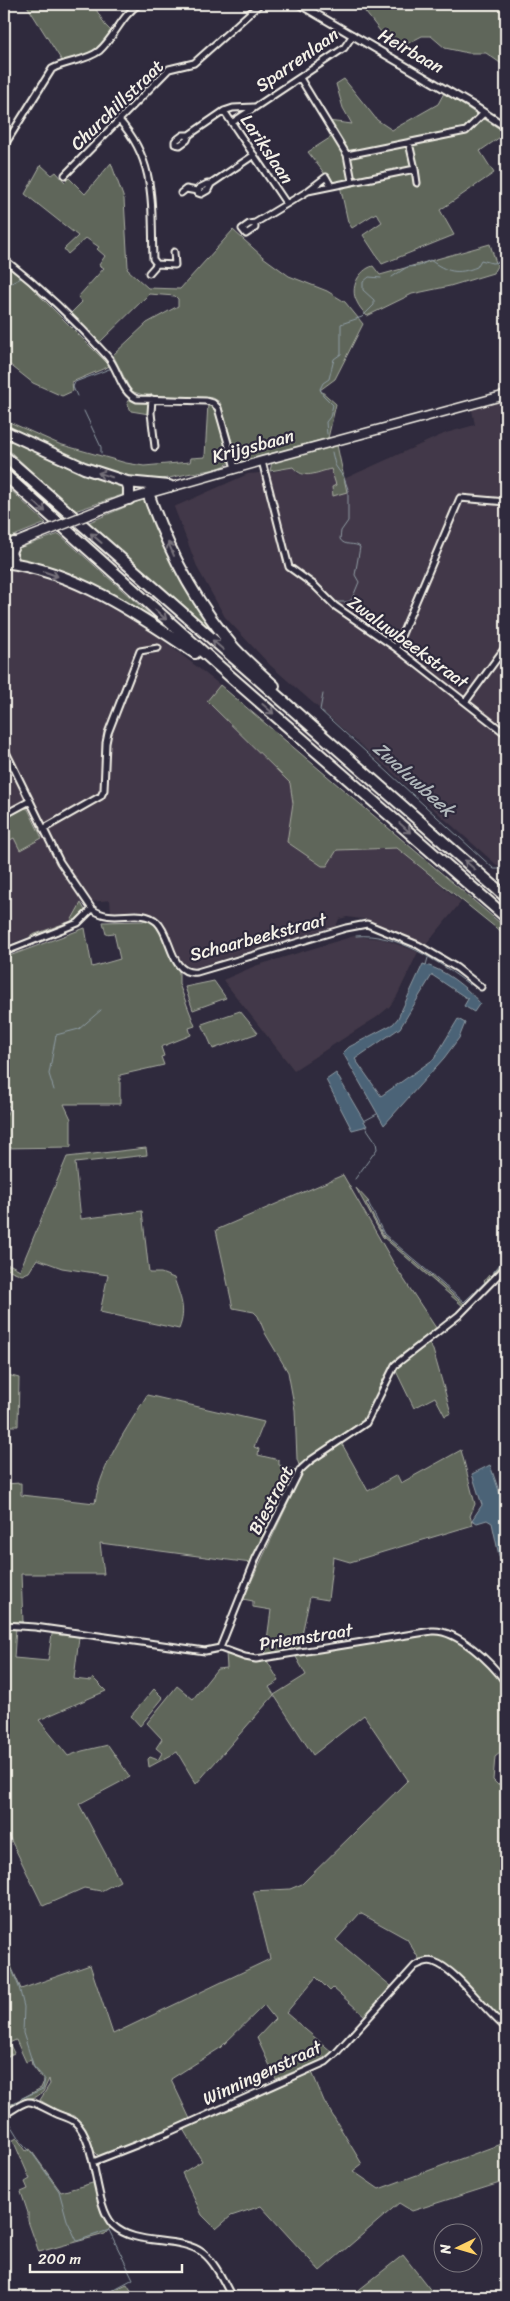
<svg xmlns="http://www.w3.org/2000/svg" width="510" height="2301" viewBox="0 0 510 2301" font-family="Sriracha,sans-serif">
<rect width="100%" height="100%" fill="#2f2a3d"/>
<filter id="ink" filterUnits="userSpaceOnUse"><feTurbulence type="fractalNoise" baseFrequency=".02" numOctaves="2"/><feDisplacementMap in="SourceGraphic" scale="10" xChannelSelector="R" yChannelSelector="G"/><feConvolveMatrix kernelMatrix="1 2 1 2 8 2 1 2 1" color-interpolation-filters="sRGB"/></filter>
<g filter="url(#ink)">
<path fill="#433948" d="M506 400V873L270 665 225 617 198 569 174 507 248 474 273 472 293 467 298 474 303 475 332 468 337 485 347 492 344 479 446 433 475 425 472 410Z
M4 566 73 588 145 626 220 685 207 701 290 783 293 803 287 842 322 866H327L337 850 397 848 461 902 425 946 369 920 347 917 339 919 336 926 193 968 181 962 160 918 137 910 111 912 110 900 81 903 71 921 4 946Z
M354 936 383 939 418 952 397 996 389 1007 377 1017 294 1070 223 980 255 966Z"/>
<path fill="#5e665a" stroke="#a9aca1" d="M26 4H93L105 25 111 31C100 50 84 58 62 61Z
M359 4H491L506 8V67L486 53H468L445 48 431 36H422L395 50Z
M344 79 377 120 392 130 438 104 444 93 506 133 480 151 494 173 440 210 454 235 382 264 363 235 382 222 376 213 352 228 348 222 339 181 331 182 308 152 336 134 328 121 352 124 343 108 336 84Z
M111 163 124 199 128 267 127 269 148 288 180 289 233 230 263 257 289 276 327 291 345 302 363 324 335 379 320 390 336 404 328 438 238 462 220 402 213 398 143 395 131 391 113 355 147 323 178 306V299L175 296 149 294 100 342 70 314 82 302 78 297 104 268 99 265 105 256 97 249 99 247 86 238 68 254 64 249 78 236 25 194 41 165 52 175 56 172 65 182 69 178 85 194Z
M490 244 497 266 493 273 450 286 412 294 367 316C363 311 359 307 357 302 349 288 359 270 373 266L380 275Z
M4 265 23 279 110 366 72 382 73 391 62 396 33 383 4 360Z
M130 398 149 402V414L131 411 127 402Z
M208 403 217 409 218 421 231 461C223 470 203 471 192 473 181 475 169 479 158 479 103 479 53 452 6 429L7 421 59 444 126 463 144 466 190 462 191 458 205 457Z
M4 434 53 460 120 483 124 490 122 495 75 511 4 446Z
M337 445 347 492 333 496 332 487 336 485 331 469C316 472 304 481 293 467L270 471 272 462Z
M4 484 46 523 4 540Z
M144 499 148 502 230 646 87 523Z
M59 534 166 629 18 560 14 554 16 549Z
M220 685 506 928V936L397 848 337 850 327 866H322L287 842 293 803 290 783 207 701Z
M24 808 28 809 42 838 20 850 14 838 4 843V819Z
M81 903 85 910 74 922 31 938 30 936 71 921Z
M147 919 160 929 179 970V984L195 1026 189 1028 191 1035 161 1047 164 1056 161 1057 164 1065 120 1075V1104H64L71 1119V1147L4 1148V1121L10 1106H4V989L7 988 4 978V958L85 928 92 967 120 959 114 933 106 934 103 922 143 921Z
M214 981 226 998 193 1010 185 987Z
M240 1011 258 1033 213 1049 202 1024Z
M146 1148 147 1155 75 1163 81 1219 142 1211 149 1273H161L174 1278C180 1297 187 1309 179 1329L100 1312 108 1275 62 1268 37 1259 29 1272 22 1275 7 1269 9 1264 20 1270 67 1157Z
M343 1175 397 1269 436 1328 393 1361 368 1417 362 1423 299 1465 297 1459 295 1410 288 1372 265 1333 258 1316 254 1312 233 1308 216 1230Z
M356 1188 369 1202 366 1203 383 1235 464 1304 486 1284 484 1281 489 1275 491 1276 506 1258V1265L464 1307 383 1237Z
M429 1344 433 1350 451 1413 445 1416 435 1397 414 1408 395 1369Z
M4 1374 19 1378 18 1426H4Z
M147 1395 264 1422 254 1447 259 1449 258 1455 279 1460V1465L297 1471 251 1563 100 1543 104 1574H21L23 1622 4 1621V1484L21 1483V1495L95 1503C101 1464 127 1429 147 1395Z
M342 1444 368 1491 397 1475 401 1483 461 1450 475 1504 470 1516 473 1525 350 1562 333 1557 328 1600 310 1597 299 1648 265 1655 271 1610 253 1607V1601L243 1599 302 1474 310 1466Z
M4 1626 16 1627 14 1658 48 1661 52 1634 79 1637 74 1679 91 1681 93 1678 106 1691 39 1720 68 1756 82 1751 108 1745 130 1777 79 1804 120 1881 101 1891 84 1888 43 1906 8 1834 4 1836Z
M438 1633C465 1641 490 1663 506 1686V1748L495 1757 493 1780 498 1785 503 1781 506 1784V2025L499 2020C478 1999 451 1956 419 1959L407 1939 360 1913 336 1940 391 1986 365 2016 333 1988 330 1991 316 1977 286 2013 332 2052C316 2065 296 2070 276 2079L257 2038 275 2019 264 2005 220 2048 171 2079 191 2121 99 2156 94 2151 87 2132 75 2116 56 2110 40 2100 50 2084 49 2079 43 2092 36 2097 26 2099 4 2112V2108L41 2088 44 2081 32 2065 31 2060 26 2062 16 2040 9 2043 14 2053 4 2058V1957L11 1966 21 1989 90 1965 113 2034 270 1959 253 1891 290 1889 302 1884 408 1780 364 1715 313 1755 274 1695 196 1784 177 1752 149 1767 148 1759 150 1757 158 1760 162 1753 156 1748 162 1739 147 1723 177 1686 193 1699 217 1669 227 1668 226 1653 252 1662 266 1659 279 1681 269 1687 274 1695 306 1675 295 1655Z
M154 1689 163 1698 140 1726 131 1716Z
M312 2072 324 2101 362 2164 353 2171 379 2189 506 2142V2181L412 2211 399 2203 320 2271 261 2206 231 2216 216 2229 202 2215 182 2173 202 2161 183 2129Z
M17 2138 26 2151 30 2149 61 2192 96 2182 103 2211 110 2228 105 2234 39 2252 28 2221V2213L21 2192 28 2189 25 2182 30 2179 13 2140Z
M403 2255 436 2297H359L355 2293Z
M127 2284 135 2297H109V2292Z"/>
<path fill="#4c6377" stroke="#8f9ca4" d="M423 964C445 970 465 986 480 1003L474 1012 464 1006 468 999 432 975 400 1028 355 1059 381 1096 434 1059 458 1019 465 1023 459 1038 444 1058 384 1125 343 1053 349 1047 393 1024 398 1018Z
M336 1073 364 1121 367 1126 352 1130 326 1080Z
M490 1465 506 1511V1559L501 1565 492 1523 487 1520 477 1523 472 1520 482 1505 472 1474Z"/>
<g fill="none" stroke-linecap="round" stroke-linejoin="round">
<path stroke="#8f9ca4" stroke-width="1" d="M4 263 17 273
M392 277 407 267 419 266 430 260C447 272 457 275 477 267L481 260 492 263 500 262
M28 282 107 360
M4 287 23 277
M4 347 10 360
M77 396 73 387 75 382 112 368
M84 411 101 447V453
M327 434 326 422 330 417 333 405 323 395 320 389 323 383 329 379 334 359 341 354V324L362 317 374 305V300L363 290V282L369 277 381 278
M332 452 335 465 344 478 348 489V521L341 531 340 539C344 547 355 542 360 547L355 575 359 582 352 599 348 602H338
M323 694 320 710 494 869H506
M356 936C396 932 439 962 470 985
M426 965 428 958
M54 1090 49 1074 56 1035 79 1029 101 1010
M364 1121 377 1114
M355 1179 377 1149 376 1142 365 1126
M368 1202 384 1234 464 1302 485 1282
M491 1275 506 1257
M4 1958 13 1972 19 1987 24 2007 23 2033 34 2067 45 2079 43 2089 22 2098 4 2110
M7 2118 23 2144 32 2153 59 2191 67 2220 77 2241 109 2230 133 2279 107 2293 108 2297"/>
<defs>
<path id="minor" d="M300 78 347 155
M224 111 286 203
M119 120C157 162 151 206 153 259L157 264 175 265 174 252
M233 122 344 48 353 35
M189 135 187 140 180 145 175 144V141L183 135H189L224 111 233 108 254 107
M4 146 52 69C66 61 86 61 99 51 115 37 121 16 139 4
M415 169 417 183
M65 175 169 69 194 63 260 4
M352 181 347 155 466 131 484 113
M211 184 208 190 201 194 198 193 199 188 207 184H211L254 155
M309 190 326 177 331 186
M181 193 186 189 197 191
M255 223V228L246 234 242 229 249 224 255 223 308 191 415 169 409 143
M4 259C41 288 76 321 107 356 119 369 120 392 137 399L206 401 213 403 218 408 235 468
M149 273 157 264
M152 399 151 413 155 447
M262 461 289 567 314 585 335 606 396 648 506 734
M396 648 460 498 506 502
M466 701 504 649
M4 748 60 862 92 909C113 925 139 906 157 922 172 936 170 976 197 972L346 928 367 924 418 945 457 968 481 987
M4 815 30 801
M43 829 101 796 104 790 106 743 108 733 140 651 158 648
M4 952 78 923 92 909
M4 1625 35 1627 205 1651 220 1648 245 1657 256 1659 432 1631C457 1629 492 1663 506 1683
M220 1648 256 1558 300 1470 311 1460 366 1423 395 1365 459 1315 506 1267
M4 2115C33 2097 25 2099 55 2113 61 2116 70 2118 75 2122 98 2142 93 2204 113 2225 135 2247 179 2235 203 2253 216 2263 224 2283 232 2297
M93 2162 167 2133 326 2062 335 2054 415 1966C421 1963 427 1960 434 1962 456 1969 486 2012 506 2028"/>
<path id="tertiary" d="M299 4 472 105 506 127"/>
<path id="secondary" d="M129 499 262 461 506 395"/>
<path id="primary" d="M102 509 129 499
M4 548 31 537"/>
<path id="motorway" d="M4 431 84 468 127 482 169 486
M4 456 506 897
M4 474 231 677 506 917
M127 482 129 488V499
M148 493C168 550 195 603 235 649 247 662 261 674 274 686
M14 543 10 552 14 563
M4 562C74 571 138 614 195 653"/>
</defs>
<use href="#minor" stroke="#f4f1e8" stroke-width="9"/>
<use href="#tertiary" stroke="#f4f1e8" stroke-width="10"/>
<use href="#secondary" stroke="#f4f1e8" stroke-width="11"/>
<use href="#primary" stroke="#f4f1e8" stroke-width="12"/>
<use href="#motorway" stroke="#f4f1e8" stroke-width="14"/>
<use href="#minor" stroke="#2f2a3d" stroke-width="5"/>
<use href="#tertiary" stroke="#2f2a3d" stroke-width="6"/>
<use href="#secondary" stroke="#2f2a3d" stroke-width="8"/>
<use href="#primary" stroke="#2f2a3d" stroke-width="9"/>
<use href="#motorway" stroke="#2f2a3d" stroke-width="10"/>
<defs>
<path id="primary-bridge" d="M31 537 102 509"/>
</defs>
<use href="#primary-bridge" stroke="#f4f1e8" stroke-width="12" stroke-linecap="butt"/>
<use href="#primary-bridge" stroke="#2f2a3d" stroke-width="9"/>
</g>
<defs><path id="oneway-shaft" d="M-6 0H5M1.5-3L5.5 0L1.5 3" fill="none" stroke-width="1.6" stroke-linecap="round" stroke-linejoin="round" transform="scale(1.25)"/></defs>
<g stroke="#747079">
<use href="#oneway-shaft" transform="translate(105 475) rotate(-162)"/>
<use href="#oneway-shaft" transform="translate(40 507) rotate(42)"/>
<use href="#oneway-shaft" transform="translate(96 538) rotate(-139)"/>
<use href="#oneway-shaft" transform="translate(171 549) rotate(-114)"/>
<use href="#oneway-shaft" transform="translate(51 574) rotate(19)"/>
<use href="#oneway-shaft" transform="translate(161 615) rotate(42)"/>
<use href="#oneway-shaft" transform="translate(218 645) rotate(-139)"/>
<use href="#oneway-shaft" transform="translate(268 709) rotate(41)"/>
<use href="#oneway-shaft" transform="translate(405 828) rotate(42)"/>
<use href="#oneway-shaft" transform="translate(470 865) rotate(-139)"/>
</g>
</g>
<g text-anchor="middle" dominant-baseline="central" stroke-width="4.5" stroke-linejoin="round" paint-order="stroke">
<g font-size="18" fill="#f4f1e8" stroke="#2f2a3d">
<text transform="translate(411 51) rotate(30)">Heirbaan</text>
<text transform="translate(297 60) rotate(-35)">Sparrenlaan</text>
<text transform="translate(117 105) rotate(-44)">Churchillstraat</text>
<text transform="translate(267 149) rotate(56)">Larikslaan</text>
<text transform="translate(253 446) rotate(-15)">Krijgsbaan</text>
<text transform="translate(408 642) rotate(36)">Zwaluwbeekstraat</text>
<text transform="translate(258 937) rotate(-15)">Schaarbeekstraat</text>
<text transform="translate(271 1500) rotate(-62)">Biestraat</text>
<text transform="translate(306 1637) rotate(-9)">Priemstraat</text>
<text transform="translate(262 2073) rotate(-25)">Winningenstraat</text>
</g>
<g font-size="19" font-style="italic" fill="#b1b8bb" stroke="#2f2a3d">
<text transform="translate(414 779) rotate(42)">Zwaluwbeek</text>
</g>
</g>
<rect width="510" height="2301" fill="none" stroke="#2f2a3d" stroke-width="20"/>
<rect x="10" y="10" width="490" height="2281" fill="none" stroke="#f4f1e8" stroke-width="2" filter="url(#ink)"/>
<g transform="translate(458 2248) rotate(265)"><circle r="24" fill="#2f2a3d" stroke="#7e7a81"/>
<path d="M0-4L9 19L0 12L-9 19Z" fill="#ffd166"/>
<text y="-8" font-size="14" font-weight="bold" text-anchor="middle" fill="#f4f1e8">N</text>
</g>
<path d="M30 2264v8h152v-8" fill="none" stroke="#f4f1e8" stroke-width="2.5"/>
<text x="38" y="2264" font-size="15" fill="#f4f1e8" stroke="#2f2a3d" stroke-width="4" paint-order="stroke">200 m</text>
</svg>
